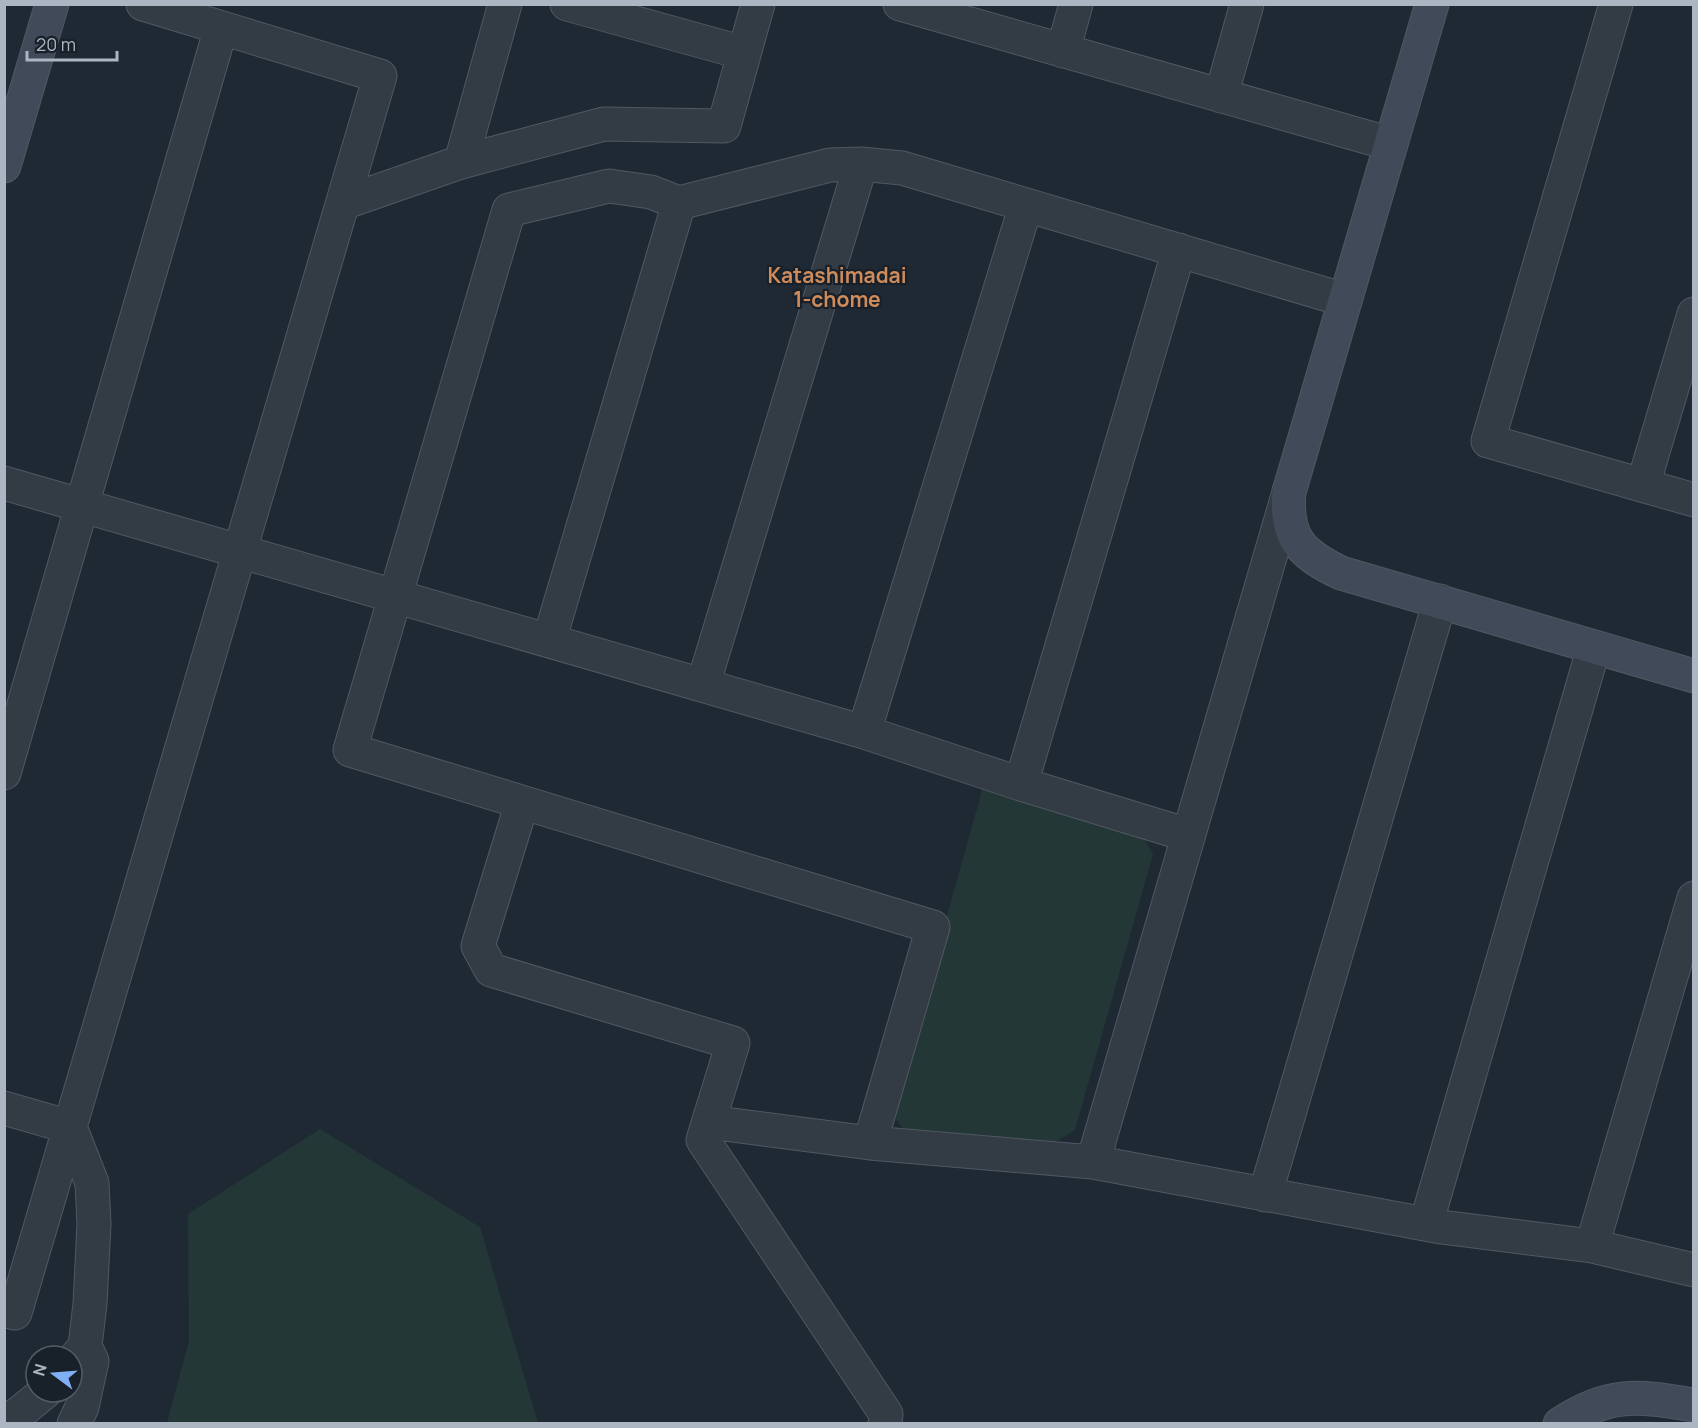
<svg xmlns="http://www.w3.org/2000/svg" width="1698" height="1428" viewBox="0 0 1698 1428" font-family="Manrope,sans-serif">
<rect width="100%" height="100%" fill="#1f2934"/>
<path fill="#243737" d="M983 787 1142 835 1153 854 1075 1130 1054 1143 904 1131 892 1112Z
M320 1129 480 1227 538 1423H167L189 1341 188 1214Z"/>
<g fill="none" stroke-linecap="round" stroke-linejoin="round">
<defs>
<path id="street" d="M567 4 744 53
M900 4 1391 144
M1616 4 1488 441 1694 500
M1063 51 1076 4
M1221 96 1247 4
M461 162 505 4
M343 203 461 162 604 124 724 126 758 4
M4 483 864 732 1021 784 1188 835
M1643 485 1694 314
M549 641 679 203
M703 685 861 164
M864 732 1026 205
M4 773 221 28
M1021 784 1179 250
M522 803 478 946 491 970 733 1043 703 1140 886 1414 885 1424
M4 1108 70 1127 92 1183 94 1224 90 1304 85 1346 72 1362
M709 1122 870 1143 1093 1162 1441 1227 1592 1246 1694 1270
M870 1143 933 927 350 750 509 210 609 186 651 192 679 203 830 165 861 164 902 168 1345 300
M1093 1162 1289 492
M1265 1195 1440 601
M1426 1224 1594 647
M1592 1246 1694 898
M4 1310 15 1313 380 76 143 4
M4 1422 18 1414 45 1392
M74 1424 82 1407 92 1361 85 1346"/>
<path id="secondary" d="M1432 4 1289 492C1285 538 1301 554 1341 573L1694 676
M4 166 52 4
M1560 1424C1610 1391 1638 1396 1694 1405"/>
</defs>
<use href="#street" stroke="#505863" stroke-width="35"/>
<use href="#secondary" stroke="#505863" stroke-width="35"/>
<use href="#street" stroke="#333b45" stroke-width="33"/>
<use href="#secondary" stroke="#414a58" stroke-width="33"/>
</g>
<g text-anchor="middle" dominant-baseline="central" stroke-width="4.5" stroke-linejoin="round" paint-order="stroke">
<g font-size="21" font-weight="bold" fill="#ce8b5c" stroke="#182029">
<text x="837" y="275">Katashimadai<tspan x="837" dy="24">1-chome</tspan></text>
</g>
</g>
<rect width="1698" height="1428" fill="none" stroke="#acb5c2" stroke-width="12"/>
<g transform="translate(54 1374) rotate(286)"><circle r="28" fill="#182029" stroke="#535c66" stroke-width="1.5"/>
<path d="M0-4.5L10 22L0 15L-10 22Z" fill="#81aff3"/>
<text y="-9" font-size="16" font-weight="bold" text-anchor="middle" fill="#acb5c2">N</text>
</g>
<path d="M27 51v9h90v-9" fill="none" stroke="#acb5c2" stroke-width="3"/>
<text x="36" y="51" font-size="18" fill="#acb5c2" stroke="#182029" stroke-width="4.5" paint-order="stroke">20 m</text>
</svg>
